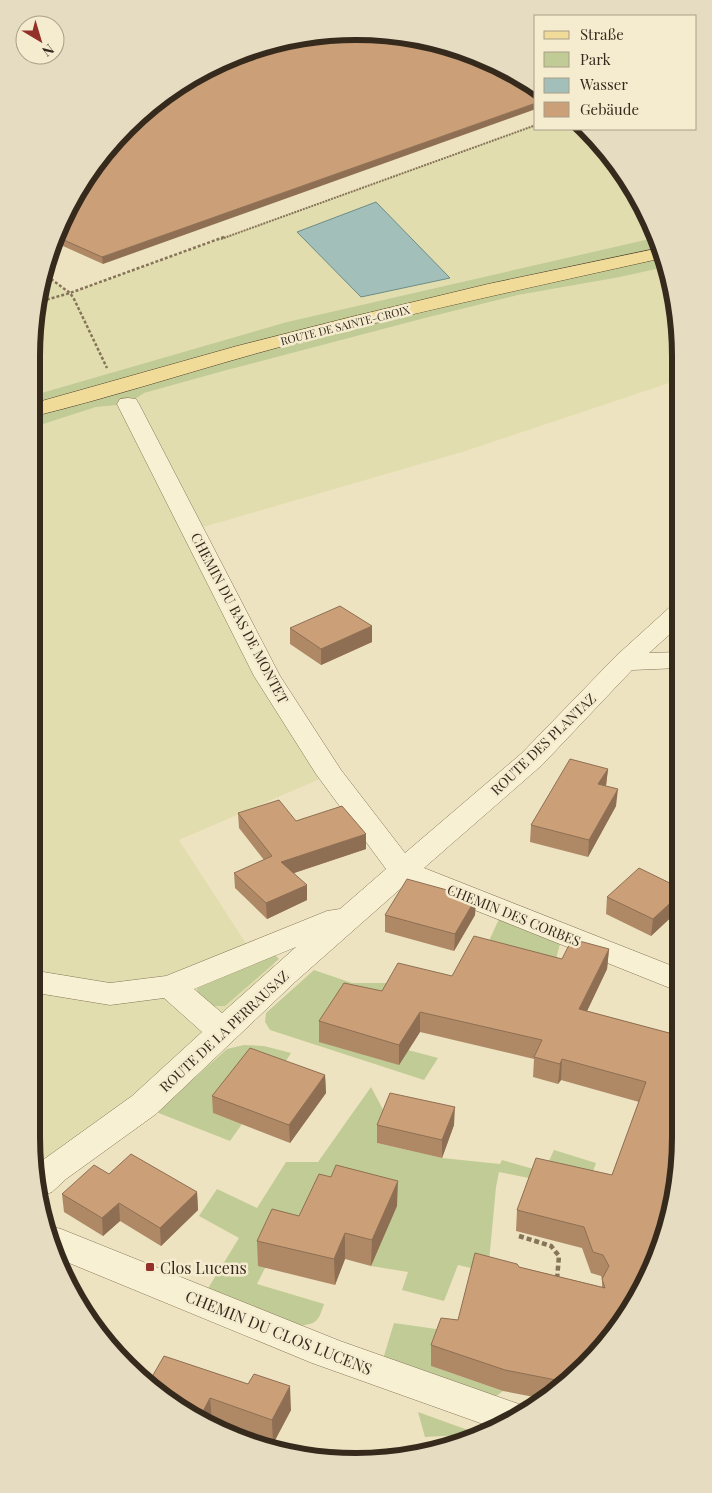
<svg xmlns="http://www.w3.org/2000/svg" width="712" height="1493" viewBox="0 0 712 1493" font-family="'Playfair Display',serif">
<rect width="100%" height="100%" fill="#ede3c0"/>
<path fill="#e2ddae" d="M536 125V129H584L614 159 658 237 287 322 31 396V356L47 277 69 294Z
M665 267 678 313V380L462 452 193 530 329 775 179 840 247 945 285 973 40 1192 31 1137V428L96 407 128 404 144 393 227 370 425 318 518 295 620 277Z"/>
<path fill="#c1cb95" d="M658 237 665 267 620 277 518 295 425 318 227 370 144 393 128 404 96 407 31 428V396L287 322Z
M499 919 560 944 556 959 483 954Z
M271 951 279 959 225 1006H211L199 998 197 988Z
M314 970 352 983H390L398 1065 408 1050 438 1058 424 1080 270 1030 265 1022 266 1013Z
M244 1045 264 1046 291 1053 277 1075 213 1113 242 1124 230 1141 156 1112 227 1049Z
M371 1087 387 1117 377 1143 442 1158 500 1164 502 1160 544 1172 554 1150 596 1163 586 1190 499 1172 496 1187 488 1272 458 1265 444 1301 402 1290 408 1272 371 1266 397 1206 265 1268 257 1284 324 1304C318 1322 317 1324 297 1326L207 1290 239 1238 199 1216 217 1189 257 1208 286 1162H318Z
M394 1323 443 1330 431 1366 503 1391 495 1397 383 1359Z
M418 1412 479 1434 425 1437Z"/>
<path fill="#a3bfb9" stroke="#6b8d87" d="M376 202 450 278 361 297 297 232Z"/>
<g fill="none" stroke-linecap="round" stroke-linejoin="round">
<defs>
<path id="minor" d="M128 398 136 399 139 404 280 676 341 770 405 853 522 753 616 656 670 607 679 605V626L649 653 679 652V668L632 670 542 765 424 868 680 969V992L407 883 295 982 156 1114 66 1179 52 1192 41 1196 36 1165 132 1096 202 1032 164 998 110 1005 31 992V970L110 983 166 976 327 911 340 909 386 869 316 774 254 676 117 404 120 399ZM296 947 222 1013 194 989Z
M46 1225 61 1229 340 1341 527 1407 497 1429 312 1363 57 1258 49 1242Z"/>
<path id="major" d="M660 248 663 258C537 286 411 313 287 345 201 368 117 396 31 417V404L237 346 351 317 488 284Z"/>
</defs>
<use href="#minor" stroke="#867459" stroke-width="1"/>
<use href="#major" stroke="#53412d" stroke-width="1"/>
<path stroke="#867459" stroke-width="2" stroke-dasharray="2 1" stroke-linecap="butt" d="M221 239 536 125"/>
<path stroke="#867459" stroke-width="2.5" stroke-dasharray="3 2" stroke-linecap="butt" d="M47 276 70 293 74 299 107 368
M42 301 70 293 224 237"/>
<path stroke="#867459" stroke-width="4.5" stroke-dasharray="5 3" stroke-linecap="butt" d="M519 1236 551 1246 559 1256 557 1279"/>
<use href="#minor" fill="#f8f0d3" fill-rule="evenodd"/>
<use href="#major" fill="#f0db98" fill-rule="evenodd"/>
</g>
<path fill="#af8966" d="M127 126 103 264 54 242 56 231Z
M372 626V642L321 665 290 644V628Z
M608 769 606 786 616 806 588 857 530 842 531 825Z
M238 813 296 821 366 849 294 873 307 900 267 919 235 888 234 873 264 860 239 828Z
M680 815V845L671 842 673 825Z
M680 888V909L651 936 606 914 607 897Z
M476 898 475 915 454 951 385 932V915Z
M609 949 607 969 587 1011 673 1034 600 1351 539 1398 503 1391 431 1366V1345L458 1320 519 1267 602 1287V1279L601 1276 591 1273 582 1248 516 1231 517 1210 612 1175 639 1102 561 1080 558 1084 533 1077 534 1059 420 1032 399 1065 319 1042V1021L382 991 452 976 562 959Z
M325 1075 326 1093 290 1143 213 1113 212 1096Z
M377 1125H454L442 1158 377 1143Z
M109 1174 197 1192 198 1210 161 1246 120 1221 103 1236 64 1212 62 1194Z
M397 1206 371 1266 345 1259 335 1285 258 1266 257 1241 299 1216Z
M164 1356 291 1410 273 1444 222 1426 176 1407Z"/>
<path fill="#8e6f53" d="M536 103V109L103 264 102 257Z
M372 626V642L321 665V649Z
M608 769 606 785 597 801 598 784Z
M618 789 616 806 588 857 589 840Z
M366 834V849L282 877 281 862Z
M307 885V900L267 919 266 903Z
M680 894V909L651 936 653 919Z
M476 898 475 915 454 951 455 934Z
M609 949 607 969 578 1030 579 1009Z
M420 1012V1032L399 1065V1045Z
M562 1059 561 1080 558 1084 560 1064Z
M325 1075 326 1093 290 1143 289 1125Z
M455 1107 454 1125 442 1158V1140Z
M398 1181 397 1206 371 1266 372 1240Z
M197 1192 198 1210 161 1246 160 1228Z
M119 1203 120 1221 103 1236 102 1218Z
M345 1233V1259L335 1285 334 1259Z
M290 1386 291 1410 273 1444 272 1420Z
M210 1398 212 1422 200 1417Z"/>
<path fill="#cb9f77" stroke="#8e6f53" d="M356 31 481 56 536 88V103L102 257 55 236 56 231 127 126 232 56Z
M340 606 372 626 321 649 290 628Z
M570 759 608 769 598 784 618 789 589 840 531 825Z
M279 800 296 821 342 806 366 834 281 862 307 885 266 903 234 873 272 856 238 813Z
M680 815V828L673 825Z
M639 868 680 888V894L653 919 607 897Z
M407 879 476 898 455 934 385 915Z
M474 936 562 959 572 939 609 949 579 1009 673 1034 678 1024H680L681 1137 656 1262 600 1351 561 1381 505 1370 431 1345 441 1318 458 1320 475 1253 517 1264 519 1267 605 1288 602 1279 609 1266 603 1255 593 1252 584 1227 517 1210 536 1158 612 1175 646 1082 562 1059 560 1064 534 1057 542 1040 420 1012 399 1045 319 1021 344 983 382 991 398 963 452 976Z
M250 1048 325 1075 289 1125 212 1096Z
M390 1093 455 1107 442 1140 377 1125Z
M131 1154 197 1192 160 1228 119 1203 102 1218 62 1194 94 1165 109 1174Z
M336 1165 398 1181 372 1240 345 1233 334 1259 257 1241 272 1209 299 1216 319 1174 331 1177Z
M164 1356 248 1384 254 1374 290 1386 272 1420 210 1398 200 1417 176 1407 149 1382Z"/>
<rect fill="#94302a" stroke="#f5ecd0" stroke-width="2" x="145" y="1262" width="10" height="10" rx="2.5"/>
<g text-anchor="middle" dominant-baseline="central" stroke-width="5" stroke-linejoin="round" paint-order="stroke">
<g font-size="11" fill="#362a1d" stroke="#f5ecd0">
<text transform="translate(345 325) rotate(-14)">ROUTE DE SAINTE-CROIX</text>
</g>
<g font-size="14" fill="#362a1d" stroke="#f5ecd0">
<text transform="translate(240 618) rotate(62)">CHEMIN DU BAS DE MONTET</text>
<text transform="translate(543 744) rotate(-44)">ROUTE DES PLANTAZ</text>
<text transform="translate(514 915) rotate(22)">CHEMIN DES CORBES</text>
<text transform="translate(224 1031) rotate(-43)">ROUTE DE LA PERRAUSAZ</text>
</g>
<g font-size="16" fill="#362a1d" stroke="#f5ecd0" text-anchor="start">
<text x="160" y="1267">Clos Lucens</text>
</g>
<g font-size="16" fill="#362a1d" stroke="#f5ecd0">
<text transform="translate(279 1332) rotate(22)">CHEMIN DU CLOS LUCENS</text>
</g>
</g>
<path d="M0 0H712V1493H0ZM356 40H356A316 316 0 0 1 672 356V1137A316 316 0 0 1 356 1453H356A316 316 0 0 1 40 1137V356A316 316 0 0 1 356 40Z" fill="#e6dcc2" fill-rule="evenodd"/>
<path fill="none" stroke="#362a1d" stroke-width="6" d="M356 40H356A316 316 0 0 1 672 356V1137A316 316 0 0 1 356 1453H356A316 316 0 0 1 40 1137V356A316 316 0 0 1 356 40Z"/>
<rect x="534" y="15" width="162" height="115" fill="#f5ecd0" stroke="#a99e88"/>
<rect x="544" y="31" width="25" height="8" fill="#f0db98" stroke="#a99e88"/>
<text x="580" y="40" font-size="15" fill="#362a1d">Straße</text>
<rect x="544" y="52" width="25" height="15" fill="#c1cb95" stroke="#a99e88"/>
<text x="580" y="65" font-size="15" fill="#362a1d">Park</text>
<rect x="544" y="78" width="25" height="15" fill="#a3bfb9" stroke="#a99e88"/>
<text x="580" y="90" font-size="15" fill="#362a1d">Wasser</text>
<rect x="544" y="102" width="25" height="15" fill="#cb9f77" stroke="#a99e88"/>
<text x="580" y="115" font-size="15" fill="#362a1d">Gebäude</text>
<g transform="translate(40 40) rotate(142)"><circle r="24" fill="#f5ecd0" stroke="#a99e88"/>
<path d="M0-4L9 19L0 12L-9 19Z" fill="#94302a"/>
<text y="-8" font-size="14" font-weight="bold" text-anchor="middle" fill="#362a1d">N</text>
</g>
</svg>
